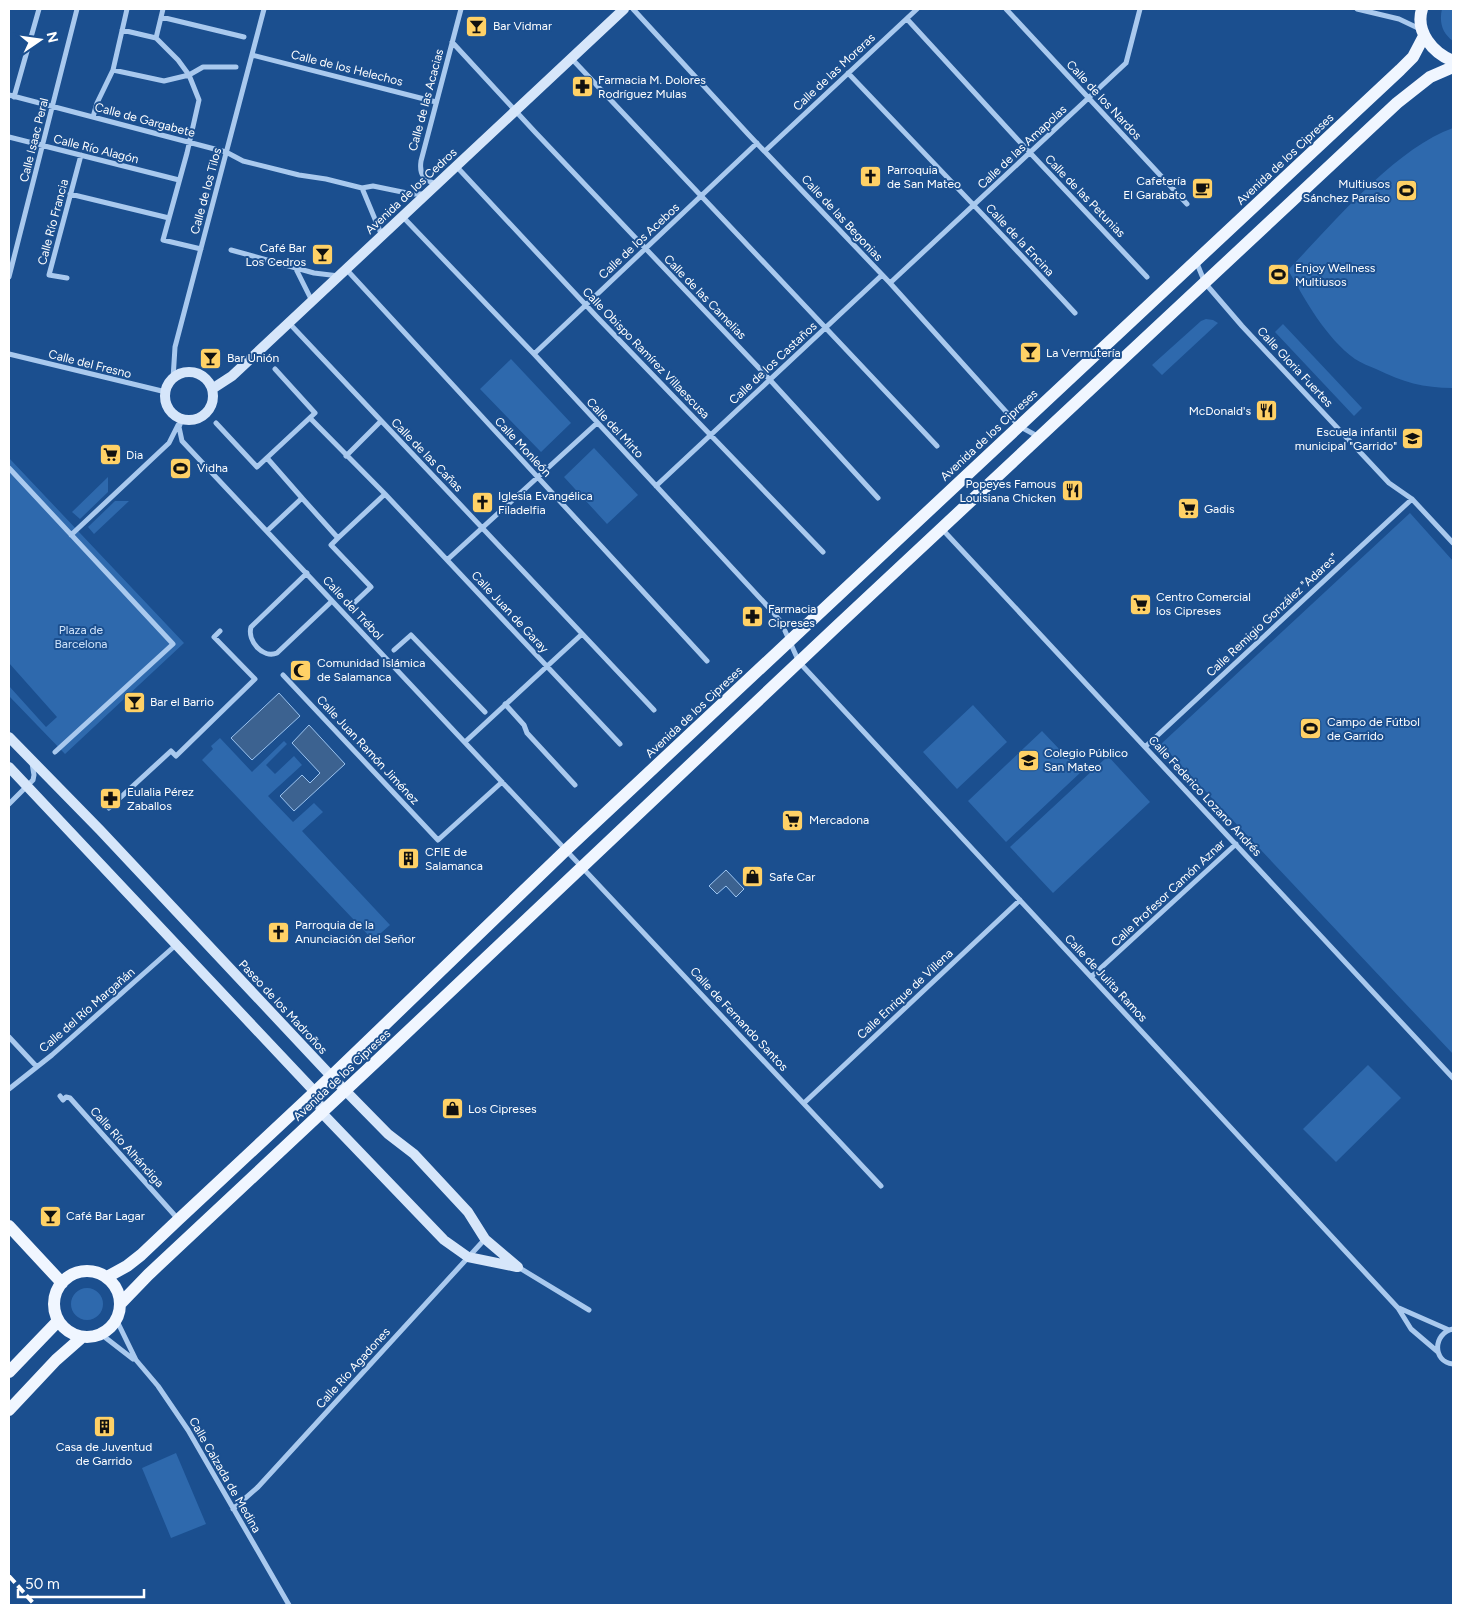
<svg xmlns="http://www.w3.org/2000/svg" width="1462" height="1614" viewBox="0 0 1462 1614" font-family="Figtree,sans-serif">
<rect width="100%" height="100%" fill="#1b4f8f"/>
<path fill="#2e69ad" d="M1442 9H1453V41C1442 33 1439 22 1442 9Z
M1453 128V388C1423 388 1403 382 1376 369 1369 366 1361 363 1355 359 1325 337 1306 301 1288 270 1332 225 1394 149 1453 128Z
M1206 319 1213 320 1218 323 1162 375 1152 365 1201 321Z
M1283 324 1362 408 1354 416 1275 332Z
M511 359 571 423 541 452 480 389Z
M594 448 638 495 607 524 564 477Z
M9 458 184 643 65 754 9 696V686L46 727 57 717 9 663Z
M108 477V492L80 519 72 512Z
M115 501H129L94 534 88 527Z
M1410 513 1453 561V1054L1161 744Z
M973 705 1007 742 957 789 923 752Z
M1042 731 1081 772 1006 842 968 801Z
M220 738 252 772 284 741 287 744 266 765 275 774 294 756 302 765 268 796 293 822 314 803 323 812 302 831 390 925 373 940 202 760 213 749 211 746Z
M1108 756 1150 802 1053 893 1010 847Z
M1368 1065 1401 1098 1336 1162 1303 1129Z
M71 1304a16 16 0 1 1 32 0a16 16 0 1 1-32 0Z
M176 1453 206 1524 171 1538 142 1468Z"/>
<path fill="#3c6290" stroke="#9cc4f0" d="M279 693 300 716 252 760 231 738Z
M309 725 345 764 294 811 280 796 302 775 310 783 320 773 292 743Z
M726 870 744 889 736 897 726 886 717 894 709 886Z"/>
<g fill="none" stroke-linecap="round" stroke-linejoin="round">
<path stroke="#a9c9ee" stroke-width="5" d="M633 9 748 134 890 283 1019 426 1039 437
M1006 9 1187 204
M1357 9 1399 19 1420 29
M161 17 244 37
M907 19 1018 140 1147 277
M122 30 156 38 163 9
M156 38 178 60 189 75 199 100 187 153 163 240 201 249
M452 42 535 132 759 368 878 498
M252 55 436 102
M572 59 937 446
M113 70 164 81 189 75 203 67H236
M848 73C924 153 1000 232 1075 313
M9 95 226 152 243 161 299 175 326 179 362 188 373 186 412 194H426
M14 97 39 9
M93 117 97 103 113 70 127 9
M9 137 179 180
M765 151 917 9
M456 166 597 317 823 552
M436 184C424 180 419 175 421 161L461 9
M362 188 382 236
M70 194 169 218
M403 217 534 354 772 611 781 622 799 662 1398 1308 1411 1329 1438 1352
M231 250 314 273 339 276
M1196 261 1205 283 1242 326 1389 483 1412 499 1453 543
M295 267 312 301
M346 269 707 661
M9 277 77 9
M67 278 49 275 81 155
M890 283 1126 63 1140 9
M289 323 654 710
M9 354 166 392
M534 354 757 143
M173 379 175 347 264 9
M310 418 385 494 620 744
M182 419 179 427 182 441 881 1186
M216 423 257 467 315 413 275 369
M346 456 381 421
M267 458 302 498 267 531
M9 468 173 644 55 752
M656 486 882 275
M302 498 338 538 331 545 371 587 352 605
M942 529 1453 1078
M71 535 169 443 178 425
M338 538 385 494
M447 560 597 423
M307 573 251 627C247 641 263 659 277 653L332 601
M394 650 411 635 485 712
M283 675 438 840 502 782
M505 704 524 725 527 733 575 785
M465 742 582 634
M1145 747 1412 499
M9 804 33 780 34 775 32 763
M109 808 171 751 176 756 255 679 214 637 220 631
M1091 977 1236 844
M9 1037 37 1067
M9 1089 52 1055 177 944
M60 1096 63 1100 66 1097 70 1098 178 1219
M804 1103 1020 900
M518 1267 589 1310
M1399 1308 1449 1330
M117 1321 136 1360 158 1386 188 1430 289 1605
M1453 1329C1433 1333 1432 1362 1453 1364
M102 1335 133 1359
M233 1509 258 1487 485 1239"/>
<path stroke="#d6e6fa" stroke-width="10" d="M165 396a24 24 0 1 1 48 0a24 24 0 1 1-48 0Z
M212 389 232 376 624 9
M9 737 100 830 331 1076 388 1134 414 1154 468 1212 485 1239 518 1267
M9 767 315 1092 322 1113 444 1240 468 1257 517 1267"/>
<path stroke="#f0f6ff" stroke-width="12" d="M1422 9C1415 32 1433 53 1453 61
M9 1226 62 1283
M54 1304a33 33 0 1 1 66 0a33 33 0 1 1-66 0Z
M107 1277 127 1266 141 1255 179 1219 315 1092 566 850 1400 70 1413 57 1424 36
M121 1303 148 1275 383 1055 837 626 1397 103 1430 77 1453 67
M9 1372 58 1321
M9 1410 56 1360 81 1338"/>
<path stroke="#fff" stroke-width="4" stroke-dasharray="9 4" stroke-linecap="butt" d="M9 1576 35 1605"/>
</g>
<defs>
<symbol id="bar-square" viewBox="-11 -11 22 22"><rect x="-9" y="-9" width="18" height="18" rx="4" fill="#ffd166" stroke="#1b4f8f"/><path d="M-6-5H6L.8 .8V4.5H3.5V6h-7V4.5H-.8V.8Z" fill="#111"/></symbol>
<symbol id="pharmacy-square" viewBox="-11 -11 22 22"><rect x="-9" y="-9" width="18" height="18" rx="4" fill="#ffd166" stroke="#1b4f8f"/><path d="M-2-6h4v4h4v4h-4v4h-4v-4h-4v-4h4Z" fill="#111"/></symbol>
<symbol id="church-square" viewBox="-11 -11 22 22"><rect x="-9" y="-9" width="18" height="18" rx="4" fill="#ffd166" stroke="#1b4f8f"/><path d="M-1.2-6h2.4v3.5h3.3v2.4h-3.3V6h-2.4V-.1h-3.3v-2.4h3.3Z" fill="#111"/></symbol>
<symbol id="cafe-square" viewBox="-11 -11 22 22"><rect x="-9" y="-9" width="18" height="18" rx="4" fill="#ffd166" stroke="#1b4f8f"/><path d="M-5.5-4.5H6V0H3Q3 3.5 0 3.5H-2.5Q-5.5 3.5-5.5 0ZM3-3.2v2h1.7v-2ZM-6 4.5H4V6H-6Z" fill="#111"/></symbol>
<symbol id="stadium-square" viewBox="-11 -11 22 22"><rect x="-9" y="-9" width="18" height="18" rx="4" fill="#ffd166" stroke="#1b4f8f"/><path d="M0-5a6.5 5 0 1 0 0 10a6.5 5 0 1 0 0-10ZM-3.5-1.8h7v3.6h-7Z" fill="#111"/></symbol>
<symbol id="restaurant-square" viewBox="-11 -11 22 22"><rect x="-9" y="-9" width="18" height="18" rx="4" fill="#ffd166" stroke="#1b4f8f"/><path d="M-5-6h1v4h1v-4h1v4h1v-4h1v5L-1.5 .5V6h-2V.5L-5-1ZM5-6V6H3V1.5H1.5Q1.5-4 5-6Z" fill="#111"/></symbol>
<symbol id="school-square" viewBox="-11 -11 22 22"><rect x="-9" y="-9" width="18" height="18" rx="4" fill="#ffd166" stroke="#1b4f8f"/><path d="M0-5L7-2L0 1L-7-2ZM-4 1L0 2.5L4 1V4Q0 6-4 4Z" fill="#111"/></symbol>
<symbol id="supermarket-square" viewBox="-11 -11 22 22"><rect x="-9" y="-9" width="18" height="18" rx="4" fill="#ffd166" stroke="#1b4f8f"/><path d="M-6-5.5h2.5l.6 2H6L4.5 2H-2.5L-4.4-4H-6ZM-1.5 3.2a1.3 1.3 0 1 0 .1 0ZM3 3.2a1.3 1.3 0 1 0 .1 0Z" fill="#111"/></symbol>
<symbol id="mosque-square" viewBox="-11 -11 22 22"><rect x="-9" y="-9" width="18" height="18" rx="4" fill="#ffd166" stroke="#1b4f8f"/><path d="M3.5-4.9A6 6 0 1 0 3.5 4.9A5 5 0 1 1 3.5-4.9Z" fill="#111"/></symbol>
<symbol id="building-square" viewBox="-11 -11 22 22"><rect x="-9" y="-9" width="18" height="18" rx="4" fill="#ffd166" stroke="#1b4f8f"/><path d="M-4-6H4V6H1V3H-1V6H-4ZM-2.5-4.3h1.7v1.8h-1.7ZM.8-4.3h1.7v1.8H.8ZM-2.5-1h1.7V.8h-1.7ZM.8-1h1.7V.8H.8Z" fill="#111"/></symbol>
<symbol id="shop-square" viewBox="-11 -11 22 22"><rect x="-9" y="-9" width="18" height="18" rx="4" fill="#ffd166" stroke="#1b4f8f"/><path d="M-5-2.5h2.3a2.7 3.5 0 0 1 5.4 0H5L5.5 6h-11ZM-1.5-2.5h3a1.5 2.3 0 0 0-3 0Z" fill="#111"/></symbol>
</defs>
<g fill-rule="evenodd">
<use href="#bar-square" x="464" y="14" width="25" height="25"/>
<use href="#pharmacy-square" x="570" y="74" width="25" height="25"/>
<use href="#church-square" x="858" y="164" width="25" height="25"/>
<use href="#cafe-square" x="1190" y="176" width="25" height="25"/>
<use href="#stadium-square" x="1394" y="178" width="25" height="25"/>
<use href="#bar-square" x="310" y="242" width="25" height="25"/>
<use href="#stadium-square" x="1266" y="262" width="25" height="25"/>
<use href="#bar-square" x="1018" y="340" width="25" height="25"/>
<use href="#bar-square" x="198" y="346" width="25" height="25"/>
<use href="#restaurant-square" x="1254" y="398" width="25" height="25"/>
<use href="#school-square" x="1400" y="426" width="25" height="25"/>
<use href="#supermarket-square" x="98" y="442" width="25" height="25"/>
<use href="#stadium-square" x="168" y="456" width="25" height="25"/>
<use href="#restaurant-square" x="1060" y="478" width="25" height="25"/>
<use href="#church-square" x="470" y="490" width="25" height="25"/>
<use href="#supermarket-square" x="1176" y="496" width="25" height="25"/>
<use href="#supermarket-square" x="1128" y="592" width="25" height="25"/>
<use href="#pharmacy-square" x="740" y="604" width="25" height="25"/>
<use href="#mosque-square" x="288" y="658" width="25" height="25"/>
<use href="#bar-square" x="122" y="690" width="25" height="25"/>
<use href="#stadium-square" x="1298" y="716" width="25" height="25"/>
<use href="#school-square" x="1016" y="748" width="25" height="25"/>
<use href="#pharmacy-square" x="98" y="786" width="25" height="25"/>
<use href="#supermarket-square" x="780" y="808" width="25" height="25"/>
<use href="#building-square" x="396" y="846" width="25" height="25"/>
<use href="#shop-square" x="740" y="864" width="25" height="25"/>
<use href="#church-square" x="266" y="920" width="25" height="25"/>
<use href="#shop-square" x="440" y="1096" width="25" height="25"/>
<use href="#bar-square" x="38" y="1204" width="25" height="25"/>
<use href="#building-square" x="92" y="1414" width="25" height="25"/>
</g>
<g text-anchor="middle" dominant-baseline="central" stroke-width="4" stroke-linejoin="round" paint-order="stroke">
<g font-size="12" fill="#fff" stroke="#1b4f8f" text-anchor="start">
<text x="493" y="26">Bar Vidmar</text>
<text x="598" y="80">Farmacia M. Dolores<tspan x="598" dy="14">Rodríguez Mulas</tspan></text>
<text x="887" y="170">Parroquia<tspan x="887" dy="14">de San Mateo</tspan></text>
<text x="1186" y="181" text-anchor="end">Cafetería<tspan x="1186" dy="14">El Garabato</tspan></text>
<text x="1390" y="184" text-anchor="end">Multiusos<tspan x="1390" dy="14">Sánchez Paraíso</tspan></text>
<text x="306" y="248" text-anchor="end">Café Bar<tspan x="306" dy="14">Los Cedros</tspan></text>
<text x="1295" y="268">Enjoy Wellness<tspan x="1295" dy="14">Multiusos</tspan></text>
<text x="1046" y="353">La Vermutería</text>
<text x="227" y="358">Bar Unión</text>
<text x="1251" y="411" text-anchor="end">McDonald's</text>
<text x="1397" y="432" text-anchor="end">Escuela infantil<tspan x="1397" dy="14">municipal "Garrido"</tspan></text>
<text x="126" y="455">Dia</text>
<text x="197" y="468">Vidha</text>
<text x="1056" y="484" text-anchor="end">Popeyes Famous<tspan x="1056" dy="14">Louisiana Chicken</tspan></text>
<text x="498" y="496">Iglesia Evangélica<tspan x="498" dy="14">Filadelfia</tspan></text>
<text x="1204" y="509">Gadis</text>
<text x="1156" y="597">Centro Comercial<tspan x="1156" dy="14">los Cipreses</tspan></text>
<text x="768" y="609">Farmacia<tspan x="768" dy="14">Cipreses</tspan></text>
<text x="317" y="663">Comunidad Islámica<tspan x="317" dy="14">de Salamanca</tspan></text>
<text x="150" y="702">Bar el Barrio</text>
<text x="1327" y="722">Campo de Fútbol<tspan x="1327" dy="14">de Garrido</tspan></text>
<text x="1044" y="753">Colegio Público<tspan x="1044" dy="14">San Mateo</tspan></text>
<text x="127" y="792">Eulalia Pérez<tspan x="127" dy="14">Zaballos</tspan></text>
<text x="809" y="820">Mercadona</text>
<text x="425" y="852">CFIE de<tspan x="425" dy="14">Salamanca</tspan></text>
<text x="769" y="877">Safe Car</text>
<text x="295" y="925">Parroquia de la<tspan x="295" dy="14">Anunciación del Señor</tspan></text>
<text x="468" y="1109">Los Cipreses</text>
<text x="66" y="1216">Café Bar Lagar</text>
<text x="104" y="1447" text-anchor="middle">Casa de Juventud<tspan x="104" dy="14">de Garrido</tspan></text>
</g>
<g font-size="12" fill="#fff" stroke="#1b4f8f">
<text transform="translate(347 68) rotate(14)">Calle de los Helechos</text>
<text transform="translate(834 72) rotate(-43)">Calle de las Moreras</text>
<text transform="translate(426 100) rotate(-75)">Calle de las Acacias</text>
<text transform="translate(1104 100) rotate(47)">Calle de los Nardos</text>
<text transform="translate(145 120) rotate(15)">Calle de Gargabete</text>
<text transform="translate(34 140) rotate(-76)">Calle Isaac Peral</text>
<text transform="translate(1022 147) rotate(-43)">Calle de las Amapolas</text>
<text transform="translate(96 149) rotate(14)">Calle Río Alagón</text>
<text transform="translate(1285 159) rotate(-43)">Avenida de los Cipreses</text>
<text transform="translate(206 191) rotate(-75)">Calle de los Tilos</text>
<text transform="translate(411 191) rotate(-43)">Avenida de los Cedros</text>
<text transform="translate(1085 196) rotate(46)">Calle de las Petunias</text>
<text transform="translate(842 218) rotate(47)">Calle de las Begonias</text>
<text transform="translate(53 222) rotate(-75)">Calle Río Francia</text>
<text transform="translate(1020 240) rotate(47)">Calle de la Encina</text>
<text transform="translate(639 241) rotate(-43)">Calle de los Acebos</text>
<text transform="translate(705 297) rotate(46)">Calle de las Camelias</text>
<text transform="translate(646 353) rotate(46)">Calle Obispo Ramírez Villaescusa</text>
<text transform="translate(773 363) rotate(-43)">Calle de los Castaños</text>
<text transform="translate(90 364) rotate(14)">Calle del Fresno</text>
<text transform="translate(1295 367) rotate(47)">Calle Gloria Fuertes</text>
<text transform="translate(615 428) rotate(47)">Calle del Mirto</text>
<text transform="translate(989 435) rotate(-43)">Avenida de los Cipreses</text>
<text transform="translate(523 447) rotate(47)">Calle Monleón</text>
<text transform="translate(427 455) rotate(46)">Calle de las Cañas</text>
<text transform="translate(353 608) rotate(47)">Calle del Trébol</text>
<text transform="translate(510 612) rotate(47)">Calle Juan de Garay</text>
<text transform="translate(1272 615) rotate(-43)">Calle Remigio González "Adares"</text>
<text transform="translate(694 712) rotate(-43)">Avenida de los Cipreses</text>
<text transform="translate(368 750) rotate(47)">Calle Juan Ramón Jiménez</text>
<text transform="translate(1205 796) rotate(47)">Calle Federico Lozano Andrés</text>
<text transform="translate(1168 893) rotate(-43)">Calle Profesor Camón Aznar</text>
<text transform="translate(1106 978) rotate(47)">Calle de Julita Ramos</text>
<text transform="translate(905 994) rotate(-43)">Calle Enrique de Villena</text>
<text transform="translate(283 1007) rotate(47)">Paseo de los Madroños</text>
<text transform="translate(87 1010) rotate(-41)">Calle del Río Margañán</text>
<text transform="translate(739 1019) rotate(47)">Calle de Fernando Santos</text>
<text transform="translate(342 1075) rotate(-43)">Avenida de los Cipreses</text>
<text transform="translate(127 1147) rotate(48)">Calle Río Alhándiga</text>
<text transform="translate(353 1368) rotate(-48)">Calle Río Agadones</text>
<text transform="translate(225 1475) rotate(60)">Calle Calzada de Medina</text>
</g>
<g font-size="12" fill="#cfe3fa" stroke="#1b4f8f">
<text x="81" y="630">Plaza de<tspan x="81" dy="14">Barcelona</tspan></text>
</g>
</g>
<rect width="1462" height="1614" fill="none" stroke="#ffffff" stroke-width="20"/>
<g transform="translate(40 40) rotate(77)" stroke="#1b4f8f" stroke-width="4" paint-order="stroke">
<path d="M0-4L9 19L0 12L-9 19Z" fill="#ffffff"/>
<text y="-8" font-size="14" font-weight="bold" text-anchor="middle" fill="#ffffff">N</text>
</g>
<path d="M18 1589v8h126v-8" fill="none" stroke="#ffffff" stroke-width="2.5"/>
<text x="25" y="1589" font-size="15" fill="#ffffff" stroke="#1b4f8f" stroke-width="4" paint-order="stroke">50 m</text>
</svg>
